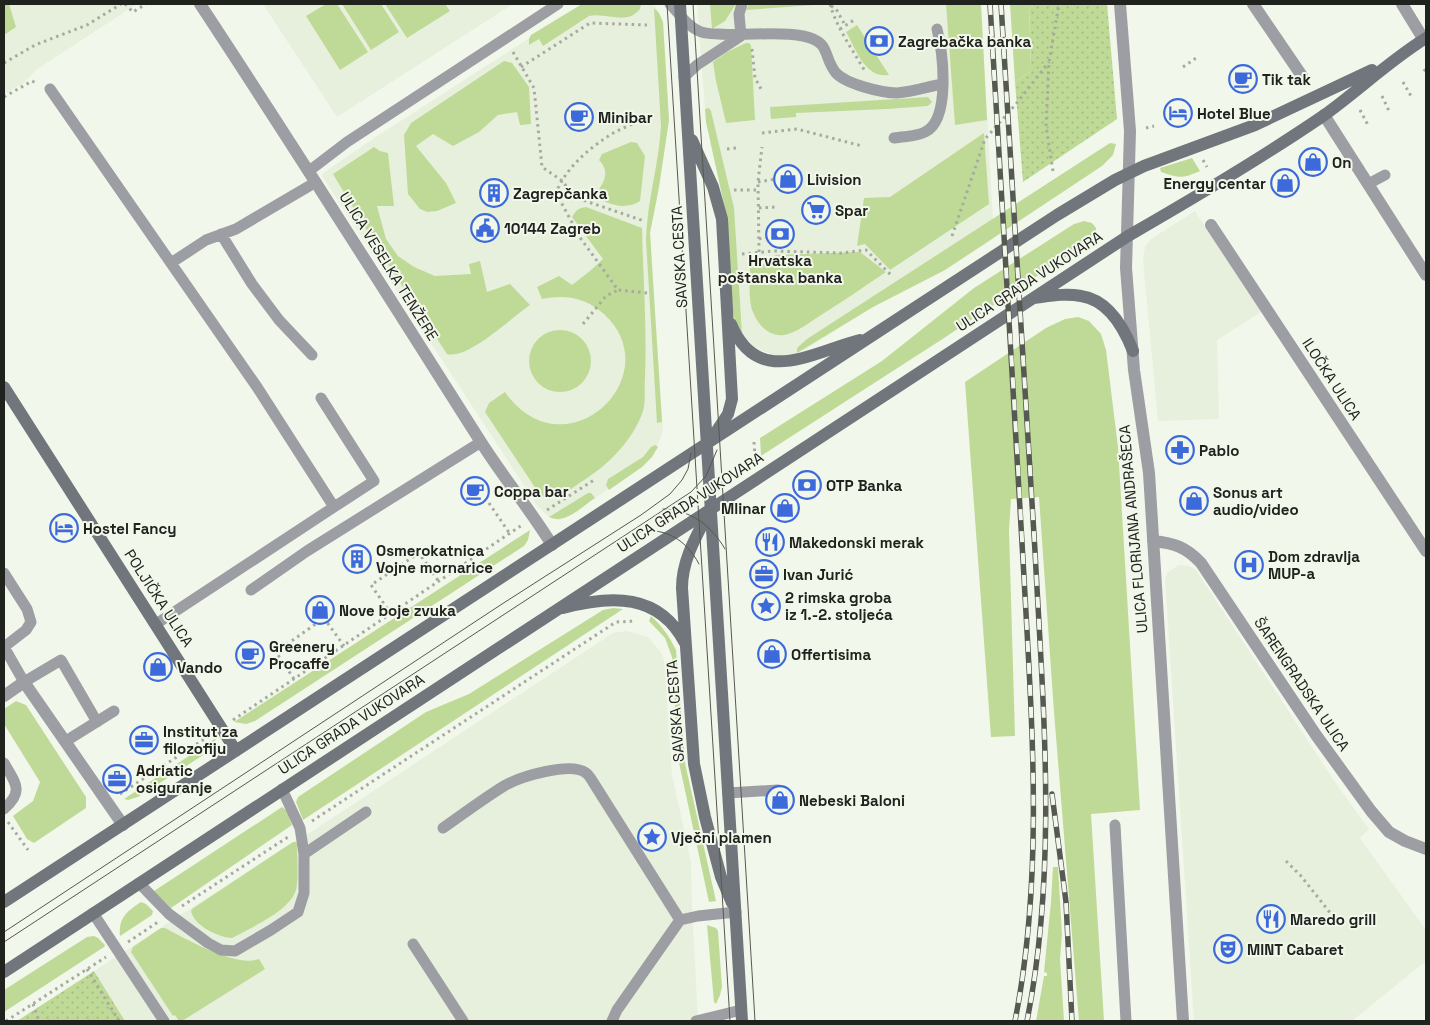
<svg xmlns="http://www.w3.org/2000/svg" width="1430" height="1025" viewBox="0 0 1430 1025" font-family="'Space Grotesk',sans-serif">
<defs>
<pattern id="park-dots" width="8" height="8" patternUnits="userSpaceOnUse" patternTransform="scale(1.25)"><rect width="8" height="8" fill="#bfda97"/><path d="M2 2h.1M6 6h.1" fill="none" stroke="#a4bb82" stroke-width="1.8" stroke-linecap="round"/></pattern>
</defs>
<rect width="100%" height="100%" fill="#f2f7eb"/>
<path fill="#e7f0dc" d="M4 4H137L36 70 24 83 4 94Z
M263 4H513L337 117Z
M582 4H652L656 7 663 22 669 120 659 187 650 233 663 431 655 451 642 467 565 518 559 520 549 517 538 507 322 176 323 173 368 142Z
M697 4H981L994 238 945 270 873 307 803 351 788 356H778L763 351 754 346 742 334 726 213 706 122Z
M1195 211 1261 312 1217 340 1219 419 1158 421 1143 261 1145 247 1151 239Z
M1179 565 1189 566 1196 570 1337 785 1369 829 1360 838 1426 930V961L1352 1021H1194L1165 579 1168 572Z
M627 631 648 637 660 651 664 659 672 775 691 862 692 906 698 1021H125L94 971 293 842 311 832 613 633Z"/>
<path fill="#bfda97" d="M4 4H9L16 27 4 35Z
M326 4H337L368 52 340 70 306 16Z
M342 4H381L399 32 371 50Z
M385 4H445L450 11 407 38Z
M582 4H641L640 9C626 26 608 12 589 16L543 46 539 39 529 45V39L531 35Z
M710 4H736L725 21 712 29Z
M749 4H828L746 10Z
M946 4H981L987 120 955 125Z
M1010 4H1029L1031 71 1015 82Z
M654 8 659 13 663 22 669 120 659 187 650 233 662 422 657 423 646 240C647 201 659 164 661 126Z
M857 25 889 75C865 79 856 49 846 32Z
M746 43H749L751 45 755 120 726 123 716 81 713 62 727 52Z
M504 61 512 63 529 87 531 124 520 125 517 112 498 115 479 132 453 146 433 134 416 146 446 183 456 203 437 211 427 212 420 209 408 194 404 135 411 123Z
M928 97 932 102 928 106 887 109 796 113V117L771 119 770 107Z
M709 108 711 111 734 208 742 334 735 321 733 312 726 213 706 122 705 109Z
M984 133 989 204 890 270 865 244 857 246 864 198 890 197Z
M631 142 637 143 645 156 640 201C627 210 606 206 595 194 605 183 610 171 599 160L602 154Z
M1110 143 1116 144 1113 155 1102 166 945 270 873 307 797 353V348L807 339Z
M374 147 380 151 388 153 394 206H377L386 239 398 256 414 267 435 276 471 274 469 264 480 261 487 292 510 284 530 305C512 317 468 360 447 354L378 249 333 174Z
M1192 158 1200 171C1182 179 1179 178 1161 172L1160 168Z
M586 207 642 228C643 277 647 327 645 377 644 387 646 401 643 411 633 441 607 466 581 482 569 490 555 504 540 495L485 412 489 403 505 392C564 476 670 377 605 315 587 298 566 294 542 299L537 287 559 276 572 285 590 271 603 259 572 217C576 210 578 208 586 207Z
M1084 221 1092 223 1096 228V234L1088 242 941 340 761 456 760 438 882 361 974 288 1074 224Z
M860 252 886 272C862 288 839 304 815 319 806 325 795 333 784 335 769 337 758 325 753 312 748 301 750 279 750 266L775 262V255Z
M1078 317 1089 321 1101 334 1106 350 1118 447 1140 810 1091 814 1104 1021H1079L1054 712 1039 497 1011 499 1009 530 1015 736 991 737 965 382 1046 328 1065 319Z
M529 361a31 31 0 1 1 62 0a31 31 0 1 1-62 0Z
M655 445 658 447 652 457 642 467 609 490 606 485 608 479 643 457 651 447Z
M588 493H591L595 498C583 506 565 525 549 517Z
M530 530 528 540 524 546 255 721 246 724 234 722Z
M613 608 623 609 303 820 296 802 298 797 426 712 469 694 603 610Z
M651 616C663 627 669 636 676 650L685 763 716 901 709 902 678 758 672 657 665 638 649 621Z
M16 701 26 705 86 797V808L34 843 27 839 13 816 33 801 40 782 4 724V709Z
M216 738 213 746 208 752 138 797 128 800 124 799Z
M282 807 287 811 292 825 171 908 154 891Z
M293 842H296L297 844C297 857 299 878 296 890 290 911 250 928 232 938 218 937 194 926 191 911L192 909Z
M1053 867H1058L1062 934 1060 959 1064 1021H1036L1044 976H1047V973L1044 972 1051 902Z
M141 902 146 904 153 911 152 915 120 936C118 918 127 911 141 902Z
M707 925 716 928 718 931 722 987 720 995 716 1004 714 1002Z
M161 928H165C186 939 237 968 259 959L265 969 182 1021H179L175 1015 173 1016 131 952 133 947Z
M94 936 98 938 105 945 104 947 4 1012V990L87 937Z"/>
<path fill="url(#park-dots)" d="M1029 4H1107L1117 119 1023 182 1015 82 1031 71Z
M94 971 125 1021H17L88 975Z"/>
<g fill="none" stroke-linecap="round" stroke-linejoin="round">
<path stroke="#a6aaa0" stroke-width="3" stroke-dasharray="2.5 4" stroke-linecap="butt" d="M125 4 133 12 146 4
M830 4C837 29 853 50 866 73
M831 6 836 9 845 25
M840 29 854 20
M752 49 755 78 761 89
M513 52 534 88 542 167 561 180 577 198 644 221
M4 63 35 45 87 25 121 4
M521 67 590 23 647 25
M1183 67 1199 56
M1424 69 1426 72
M1403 82 1411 96
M1382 96 1389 111
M4 97 32 81 38 84
M1360 110 1368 125
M1146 128 1154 126
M762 133 797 129 862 146
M727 149 737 148
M1203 160 1207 167
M1053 171 1046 126 1049 62 1059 4
M758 182 776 179
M734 190H758
M759 208 775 207
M952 236 985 139 1016 104 1049 62
M759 239 774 235
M759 252 758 182 762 147
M742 254 774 251 841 253 866 250 891 275
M647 293 618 290 581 239 556 193C565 169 588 149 610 135 623 127 639 122 652 115
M583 324 606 296 618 290
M754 442 755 457
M489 503 510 534
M547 510 594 480
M391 614 371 585 419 553 439 582
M294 679 276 652 324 618 344 646
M233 720 522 525
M120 794 209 736
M312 821 616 622 636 621
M8 822 28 850
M1286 861 1301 876 1339 924
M182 906 288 837
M128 942 158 922
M87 969 119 1021
M33 1004 39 1021
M6 1021 106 957"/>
<path stroke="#9c9ea4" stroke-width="11" d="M670 4C678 12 686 25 697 30 703 34 712 34 719 34 746 36 778 31 803 36 832 42 822 56 836 73 846 84 882 93 897 93 912 92 927 87 942 84
M741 36 739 14 742 4
M684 77 697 65 741 36
M50 89 257 387 334 507 156 624
M894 138C904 136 916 137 925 132 951 120 943 53 937 29
M309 171 347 142 558 4
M1368 184 1385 175
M221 234 252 284 279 320 312 355
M171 263 206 240 236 229 316 182
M321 398 374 481 334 507
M4 573 27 609 31 622 26 630 4 647
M251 590 307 551 481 442
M4 647 24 682 61 660 97 722
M66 741 114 711
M4 763C16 784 24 791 4 809
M728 793 778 790
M1115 825 1126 1021
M443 828C463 814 483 799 504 786 519 777 571 761 586 773 589 775 591 779 593 782L680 920
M304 854 366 812
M139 883 169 914 208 943 221 950 235 951 271 930 298 912 304 893V854L300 828 282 789
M93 913 164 1021
M413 944 463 1021
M612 1021 617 1010 680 920 698 916 736 912
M696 1021 741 1010"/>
<path stroke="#9c9ea4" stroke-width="12" d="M200 4C295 148 387 294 479 439 502 476 530 509 552 545
M1120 4 1130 131 1126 268 1134 370 1149 473 1183 1021
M1253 4 1302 76
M1402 4 1424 40
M1324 115 1426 275
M1211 225 1426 551
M1153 541C1174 543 1186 547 1201 563L1316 735 1371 811 1389 832 1405 841 1426 849
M4 696 24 682 123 825"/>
<path stroke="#71757c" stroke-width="12" d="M680 4 742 1021
M692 140 713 187 722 219 732 399 728 414 712 438
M1034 298C1050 296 1065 293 1081 296 1108 300 1124 328 1133 351
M731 324C758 389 812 352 860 340
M4 387 236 751
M710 510C697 535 682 559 682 588L694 764 705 817 721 877 732 903
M563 608C611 595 659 593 685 643
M4 902 1057 215 1115 180 1144 166 1255 125 1372 70
M4 972 1128 236C1194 198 1260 159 1323 116 1358 91 1389 61 1426 38"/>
<path stroke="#565852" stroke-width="1" d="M667 4 730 1021
M693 4 755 1021
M663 509C691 510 711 525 725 549
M633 534C662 524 686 539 699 564
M4 932 502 604 641 515 670 494 682 480 688 469 691 453
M4 942 691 492 706 476 717 450"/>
<defs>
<path id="rail" d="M990 4C1001 195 1014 386 1024 577 1032 725 1044 875 1015 1021
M1001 4C1012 186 1024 369 1035 551 1043 707 1058 866 1027 1021
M1052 794 1066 902 1072 1021"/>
</defs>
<use href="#rail" stroke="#565852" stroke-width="5.5"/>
<use href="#rail" stroke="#f2f7eb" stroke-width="4" stroke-dasharray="11" stroke-linecap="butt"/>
</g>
<defs>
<symbol id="bank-ring" viewBox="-11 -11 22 22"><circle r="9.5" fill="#f2f7eb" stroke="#3c6adb" stroke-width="1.5"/><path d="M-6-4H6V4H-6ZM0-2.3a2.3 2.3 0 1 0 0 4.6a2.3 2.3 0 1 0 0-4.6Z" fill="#3c6adb"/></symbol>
<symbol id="cafe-ring" viewBox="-11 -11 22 22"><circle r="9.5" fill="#f2f7eb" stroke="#3c6adb" stroke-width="1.5"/><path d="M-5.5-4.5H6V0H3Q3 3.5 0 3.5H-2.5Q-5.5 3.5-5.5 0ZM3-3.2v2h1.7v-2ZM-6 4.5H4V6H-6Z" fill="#3c6adb"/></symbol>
<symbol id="hotel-ring" viewBox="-11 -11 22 22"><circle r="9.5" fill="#f2f7eb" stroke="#3c6adb" stroke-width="1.5"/><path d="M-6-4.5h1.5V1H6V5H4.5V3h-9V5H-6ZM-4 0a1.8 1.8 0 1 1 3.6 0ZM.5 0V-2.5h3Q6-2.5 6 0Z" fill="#3c6adb"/></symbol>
<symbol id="shop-ring" viewBox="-11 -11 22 22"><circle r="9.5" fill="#f2f7eb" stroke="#3c6adb" stroke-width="1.5"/><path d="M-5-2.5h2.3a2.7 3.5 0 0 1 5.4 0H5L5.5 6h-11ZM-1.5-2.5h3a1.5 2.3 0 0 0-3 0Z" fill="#3c6adb"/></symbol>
<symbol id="building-ring" viewBox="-11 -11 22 22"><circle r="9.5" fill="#f2f7eb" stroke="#3c6adb" stroke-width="1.5"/><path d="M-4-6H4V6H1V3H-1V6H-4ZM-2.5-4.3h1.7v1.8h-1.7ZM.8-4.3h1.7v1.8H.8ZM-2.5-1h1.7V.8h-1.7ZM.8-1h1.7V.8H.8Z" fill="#3c6adb"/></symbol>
<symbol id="supermarket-ring" viewBox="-11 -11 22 22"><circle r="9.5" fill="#f2f7eb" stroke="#3c6adb" stroke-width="1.5"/><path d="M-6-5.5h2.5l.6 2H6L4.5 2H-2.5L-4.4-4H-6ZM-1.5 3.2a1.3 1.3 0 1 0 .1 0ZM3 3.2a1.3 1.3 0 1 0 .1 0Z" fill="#3c6adb"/></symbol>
<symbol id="civic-ring" viewBox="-11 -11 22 22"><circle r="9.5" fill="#f2f7eb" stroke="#3c6adb" stroke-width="1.5"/><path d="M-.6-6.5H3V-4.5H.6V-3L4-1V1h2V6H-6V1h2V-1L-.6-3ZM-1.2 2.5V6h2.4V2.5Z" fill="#3c6adb"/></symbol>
<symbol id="pharmacy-ring" viewBox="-11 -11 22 22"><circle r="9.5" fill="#f2f7eb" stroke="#3c6adb" stroke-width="1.5"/><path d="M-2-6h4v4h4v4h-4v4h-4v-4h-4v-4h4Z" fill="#3c6adb"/></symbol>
<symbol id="restaurant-ring" viewBox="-11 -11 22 22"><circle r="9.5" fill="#f2f7eb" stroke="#3c6adb" stroke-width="1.5"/><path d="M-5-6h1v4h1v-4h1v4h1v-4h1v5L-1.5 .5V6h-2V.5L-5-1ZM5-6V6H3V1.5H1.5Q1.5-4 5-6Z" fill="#3c6adb"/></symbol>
<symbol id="hospital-ring" viewBox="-11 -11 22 22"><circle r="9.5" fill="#f2f7eb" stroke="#3c6adb" stroke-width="1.5"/><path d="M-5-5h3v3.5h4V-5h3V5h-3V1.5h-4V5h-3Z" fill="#3c6adb"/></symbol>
<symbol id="office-ring" viewBox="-11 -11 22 22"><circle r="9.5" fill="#f2f7eb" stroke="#3c6adb" stroke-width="1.5"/><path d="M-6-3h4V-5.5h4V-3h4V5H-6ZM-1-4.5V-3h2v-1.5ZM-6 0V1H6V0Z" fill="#3c6adb"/></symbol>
<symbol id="sight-ring" viewBox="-11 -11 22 22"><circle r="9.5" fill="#f2f7eb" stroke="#3c6adb" stroke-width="1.5"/><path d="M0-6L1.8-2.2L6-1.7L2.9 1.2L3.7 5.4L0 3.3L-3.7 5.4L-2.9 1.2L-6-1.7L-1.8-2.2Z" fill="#3c6adb"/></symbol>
<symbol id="theatre-ring" viewBox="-11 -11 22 22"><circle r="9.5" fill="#f2f7eb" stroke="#3c6adb" stroke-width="1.5"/><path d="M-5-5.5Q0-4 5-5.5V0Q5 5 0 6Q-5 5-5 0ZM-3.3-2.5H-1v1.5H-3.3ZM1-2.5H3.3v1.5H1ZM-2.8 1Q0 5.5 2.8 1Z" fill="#3c6adb"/></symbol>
</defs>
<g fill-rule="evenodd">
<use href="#bank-ring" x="863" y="25" width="32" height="32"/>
<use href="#cafe-ring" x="1227" y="63" width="32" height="32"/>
<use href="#hotel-ring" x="1162" y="97" width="32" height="32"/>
<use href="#cafe-ring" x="563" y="101" width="32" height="32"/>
<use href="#shop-ring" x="1297" y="146" width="32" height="32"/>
<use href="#shop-ring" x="772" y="163" width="32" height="32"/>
<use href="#shop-ring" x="1269" y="167" width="32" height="32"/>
<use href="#building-ring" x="478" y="177" width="32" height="32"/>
<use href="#supermarket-ring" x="800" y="194" width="32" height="32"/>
<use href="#civic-ring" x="469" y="212" width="32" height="32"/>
<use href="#bank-ring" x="764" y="218" width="32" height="32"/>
<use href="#pharmacy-ring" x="1164" y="434" width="32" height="32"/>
<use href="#bank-ring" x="791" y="469" width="32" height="32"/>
<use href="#cafe-ring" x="459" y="475" width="32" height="32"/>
<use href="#shop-ring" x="1178" y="485" width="32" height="32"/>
<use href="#shop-ring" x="769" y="492" width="32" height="32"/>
<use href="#hotel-ring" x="48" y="512" width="32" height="32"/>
<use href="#restaurant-ring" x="754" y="526" width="32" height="32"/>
<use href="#building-ring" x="341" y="543" width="32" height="32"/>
<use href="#hospital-ring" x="1233" y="549" width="32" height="32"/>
<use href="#office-ring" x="748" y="558" width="32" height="32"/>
<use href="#sight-ring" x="750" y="590" width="32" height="32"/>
<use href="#shop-ring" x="304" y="594" width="32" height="32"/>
<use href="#shop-ring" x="756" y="638" width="32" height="32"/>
<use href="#cafe-ring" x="234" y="639" width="32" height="32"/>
<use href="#shop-ring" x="142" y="651" width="32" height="32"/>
<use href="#office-ring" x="128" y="724" width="32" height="32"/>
<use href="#office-ring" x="101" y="763" width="32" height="32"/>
<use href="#shop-ring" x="764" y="784" width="32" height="32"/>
<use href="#sight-ring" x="636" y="821" width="32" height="32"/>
<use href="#restaurant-ring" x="1255" y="903" width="32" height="32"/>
<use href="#theatre-ring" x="1212" y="933" width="32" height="32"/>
</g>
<g text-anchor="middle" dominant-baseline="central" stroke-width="4" stroke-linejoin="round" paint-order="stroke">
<g font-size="15" font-weight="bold" fill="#20221d" stroke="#f2f7eb" text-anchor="start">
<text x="898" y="41">Zagrebačka banka</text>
<text x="1262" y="79">Tik tak</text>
<text x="1197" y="113">Hotel Blue</text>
<text x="598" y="117">Minibar</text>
<text x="1332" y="162">On</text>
<text x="807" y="179">Livision</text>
<text x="1266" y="183" text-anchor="end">Energy centar</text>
<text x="513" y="193">Zagrepčanka</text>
<text x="835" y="210">Spar</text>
<text x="504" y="228">10144 Zagreb</text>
<text x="780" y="260" text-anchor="middle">Hrvatska<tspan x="780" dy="17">poštanska banka</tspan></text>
<text x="1199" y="450">Pablo</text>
<text x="826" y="485">OTP Banka</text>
<text x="494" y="491">Coppa bar</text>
<text x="1213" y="492">Sonus art<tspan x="1213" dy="17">audio/video</tspan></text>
<text x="766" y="508" text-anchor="end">Mlinar</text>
<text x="83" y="528">Hostel Fancy</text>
<text x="789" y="542">Makedonski merak</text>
<text x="376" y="550">Osmerokatnica<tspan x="376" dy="17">Vojne mornarice</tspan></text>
<text x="1268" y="556">Dom zdravlja<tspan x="1268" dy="17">MUP-a</tspan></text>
<text x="783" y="574">Ivan Jurić</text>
<text x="785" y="597">2 rimska groba<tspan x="785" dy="17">iz 1.-2. stoljeća</tspan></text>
<text x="339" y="610">Nove boje zvuka</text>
<text x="269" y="646">Greenery<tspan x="269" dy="17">Procaffe</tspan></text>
<text x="791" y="654">Offertisima</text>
<text x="177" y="667">Vando</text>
<text x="163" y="731">Institut za<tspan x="163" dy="17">filozofiju</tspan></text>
<text x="136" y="770">Adriatic<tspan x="136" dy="17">osiguranje</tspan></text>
<text x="799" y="800">Nebeski Baloni</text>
<text x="671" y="837">Vječni plamen</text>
<text x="1290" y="919">Maredo grill</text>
<text x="1247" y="949">MINT Cabaret</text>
</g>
<g font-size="15" fill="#20221d" stroke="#f2f7eb">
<text transform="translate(679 257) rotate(-93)">SAVSKA CESTA</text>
<text transform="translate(389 266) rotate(58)">ULICA VESELKA TENŽERE</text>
<text transform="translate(1029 281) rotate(-33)">ULICA GRADA VUKOVARA</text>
<text transform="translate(1332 379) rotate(57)">ILOČKA ULICA</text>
<text transform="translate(690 502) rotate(-33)">ULICA GRADA VUKOVARA</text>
<text transform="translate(1133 529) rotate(-95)">ULICA FLORIJANA ANDRAŠECA</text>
<text transform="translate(159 598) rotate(57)">POLJIČKA ULICA</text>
<text transform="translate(1302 684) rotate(56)">ŠARENGRADSKA ULICA</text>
<text transform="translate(675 711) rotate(-94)">SAVSKA CESTA</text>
<text transform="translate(351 724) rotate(-33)">ULICA GRADA VUKOVARA</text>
</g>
</g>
<rect width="1430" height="1025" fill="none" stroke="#20221d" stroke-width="10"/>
</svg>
